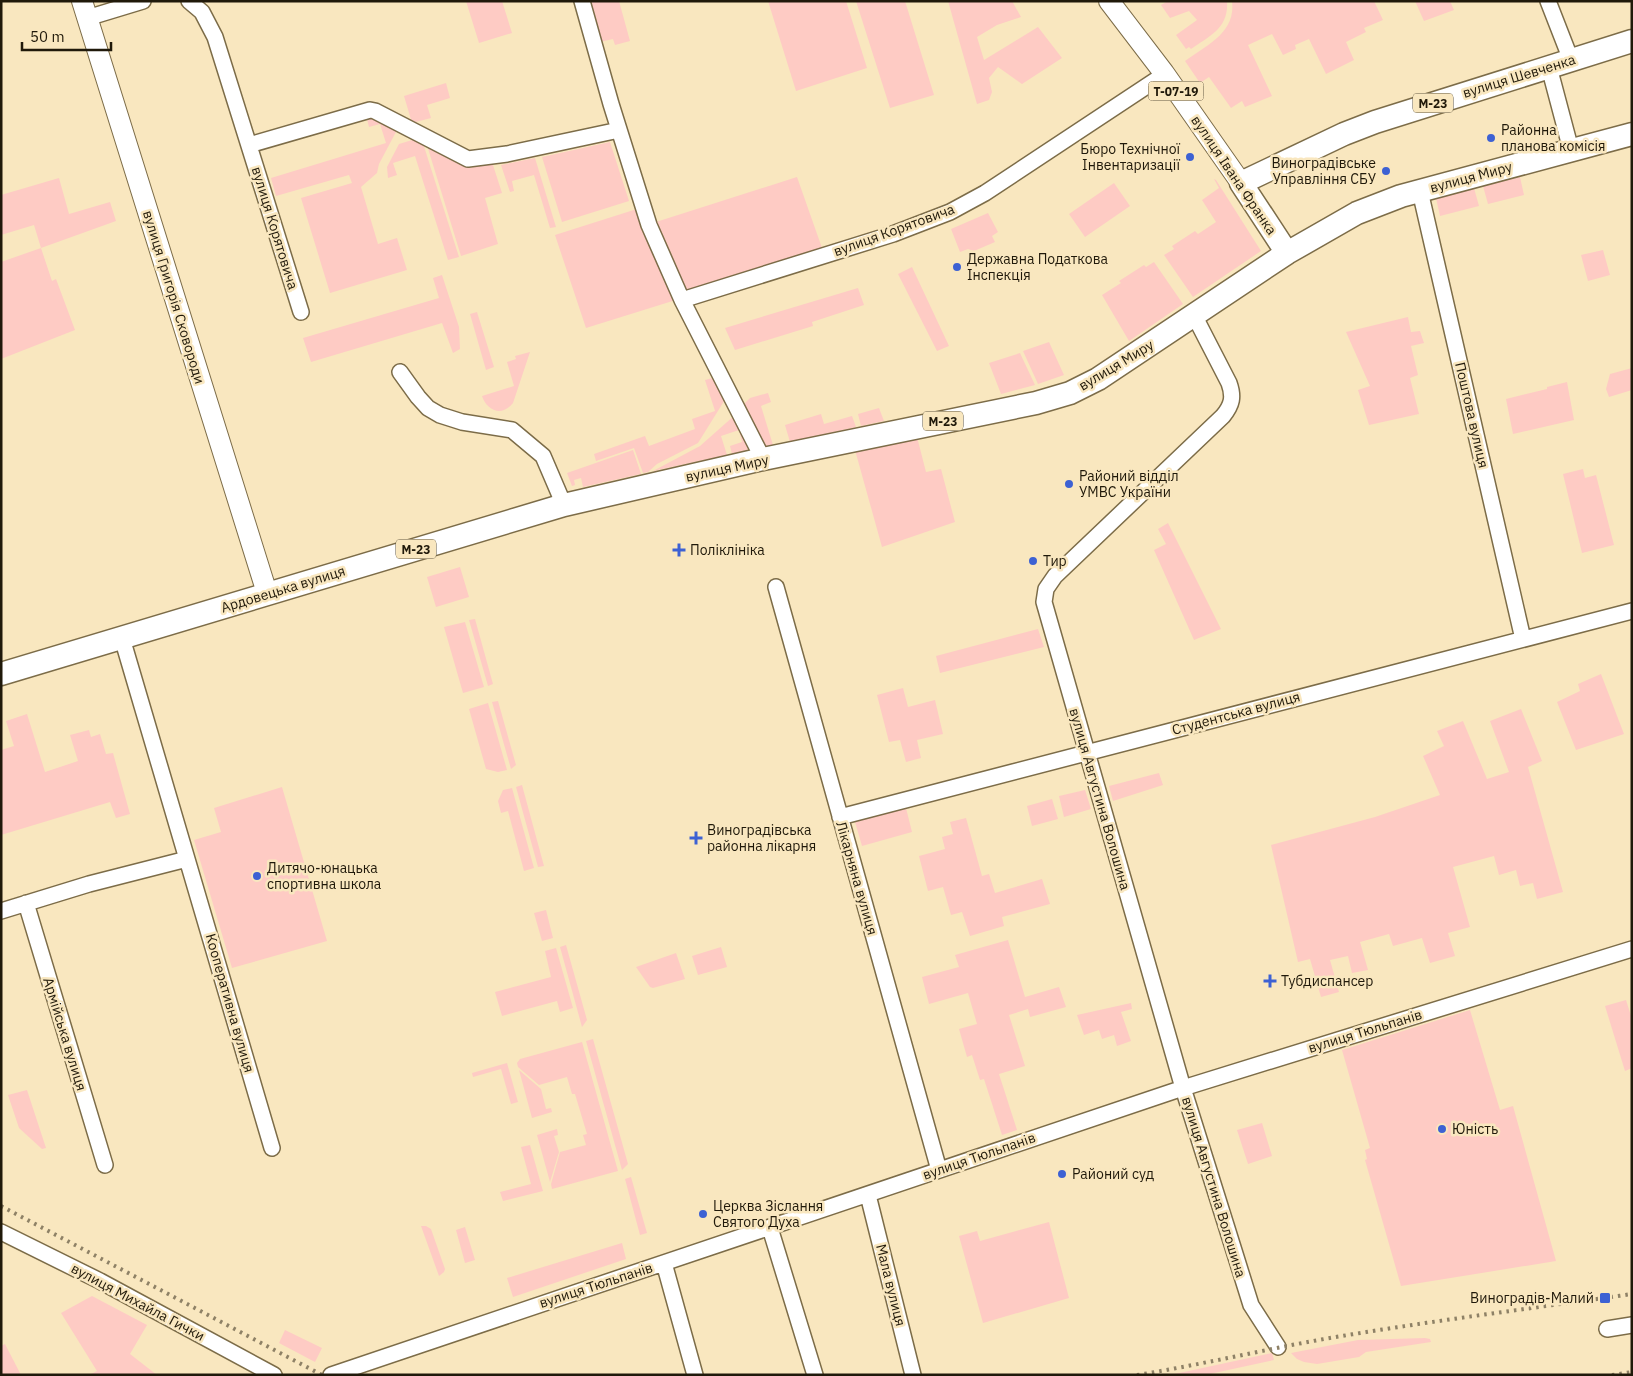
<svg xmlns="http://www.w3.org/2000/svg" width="1633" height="1376" viewBox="0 0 1633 1376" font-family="'IBM Plex Sans',sans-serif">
<rect width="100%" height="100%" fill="#f9e7bf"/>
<path fill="#fecbc4" d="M466 1H502L512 33 479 43Z
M589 1H619L630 41 615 45 613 39 600 42Z
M768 1H846L867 68 796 91Z
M856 1H905L934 95 890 108Z
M948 1H1012L1021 17 997 25 977 37 984 60 1038 27 1062 58 1022 84 998 67 989 78 992 92 989 100 977 104Z
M1168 1H1227C1229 28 1210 36 1191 49L1189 47 1186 49 1176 35 1197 20 1189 11 1170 18 1161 5Z
M1232 1H1374L1383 20 1364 28 1366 32 1346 42 1354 60 1326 74 1309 39 1295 45 1296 49 1283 55 1272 34 1248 45 1272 96 1245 107 1242 101 1231 108 1209 77 1200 83 1185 61C1207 45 1236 33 1232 1Z
M1415 1H1450L1454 10 1424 21Z
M446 83 450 98 427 105 431 118 412 123 404 96Z
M366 115H369L397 130 379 164 377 173 361 187 378 244 397 238 407 270 330 293 301 198 352 183 349 175 276 196 271 178 386 143 380 124 369 127Z
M419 138 422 140 459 257 448 260 415 156 393 163 397 175 388 178 387 167 399 144Z
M426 142 449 154 447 158 458 163 460 160 469 164 470 168 492 162 502 193 485 198 498 244 461 256Z
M610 142 629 201 562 222 542 157Z
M535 158 556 227 550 228 534 175 512 181 514 191 510 192 501 165Z
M797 177 822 248 684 292 656 222Z
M1520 177 1524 195 1488 204 1483 186Z
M59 178 69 214 110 202 116 221 41 248 52 281 56 279 75 330 1 359V262L41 248 34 225 1 235V195Z
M1214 179 1216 180 1261 251 1193 297 1164 255 1174 249 1172 246 1195 231 1198 234 1216 222 1202 200 1219 188Z
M1114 183 1130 206 1085 237 1069 214Z
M1474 188 1479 206 1440 216 1436 198Z
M640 208 679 299 586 328 555 235Z
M988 213 998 232 992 236 995 242 974 251 968 249 960 252 951 229Z
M1603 250 1610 275 1588 281 1581 255Z
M1154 262 1183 304 1129 341 1102 295 1121 283 1119 281 1144 265 1146 267Z
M912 267 949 346 937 351 898 274Z
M442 275 459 327 460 349 453 353 442 323 311 362 303 338 439 298 433 278Z
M858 288 864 305 812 322 813 326 735 350 725 328Z
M477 312 494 367 486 370 470 314Z
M1408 317 1411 332 1420 331 1424 343 1411 346 1418 375 1410 378 1419 414 1369 425 1358 390 1370 386 1346 332Z
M1049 342 1064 375 1038 384 1023 351Z
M530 352 513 403C502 417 487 411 482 396L514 386 507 362 516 359 515 356Z
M1020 353 1035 385 1001 394 989 363Z
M1632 368V390L1609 397 1606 389 1610 374Z
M716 377 726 398 698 443 657 464 648 472 643 473 634 448 596 461 594 454 645 436 649 446 695 429 692 419 715 411 705 380Z
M1567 382 1574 420 1513 434 1506 399 1547 389V387Z
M768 393 771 402 761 406 773 445 764 447 745 408V403L750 398Z
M879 408 884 421 861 426 858 414Z
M821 414 824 424 852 416 856 427 790 442 785 425Z
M735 415 749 446 747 450 732 454 730 446 742 442 739 430 721 436 727 455 653 471 700 446Z
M917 437 926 472 941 469 955 522 882 547 855 450Z
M633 450 641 474 583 487 581 478 574 480 575 485 572 486 567 473Z
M1583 469 1585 478 1596 475 1614 545 1582 553 1563 474Z
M1168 523 1221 629 1194 640 1154 550 1166 544 1158 529Z
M460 567 469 597 436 607 427 577Z
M475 619 493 684 488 686 469 620Z
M465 622 484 687 463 693 444 627Z
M1038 629 1044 647 940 673 936 656Z
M1601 674 1624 734 1576 750 1557 702 1580 691 1578 684Z
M903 688 908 707 935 700 943 734 917 740 921 758 906 762 900 740 889 742 877 695Z
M498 701 516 765 511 769 492 702Z
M488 703 507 770 498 772 486 769 469 709Z
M1521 709 1542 761 1528 767 1563 892 1537 899 1533 883 1520 886 1516 870 1499 875 1494 856 1453 867 1470 927 1448 933 1455 956 1430 963 1422 938 1393 946 1389 934 1360 942 1368 970 1352 973 1348 956 1330 960 1339 992 1321 997 1310 959 1298 962 1271 845 1375 817 1440 795 1423 756 1444 746 1437 731 1463 721 1487 779 1509 772 1490 721Z
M27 714 45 772 78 761 70 735 89 730 91 737 100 734 106 754 113 753 130 814 116 818 110 802 1 835V750L14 746 6 721Z
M1159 773 1163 785 1113 801 1109 786Z
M522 785 544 866 538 867 516 787Z
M282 787 327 941 232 968 194 840 221 832 214 808Z
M512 788 534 868 524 871 508 811 501 813 498 801 503 790Z
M1085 790 1091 809 1064 817 1059 796Z
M1052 799 1058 819 1032 826 1027 806Z
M906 808 912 832 862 846 855 822Z
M966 818 982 876 989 874 995 893 1042 879 1050 904 1002 917 1004 926 970 936 962 912 951 915 943 887 928 891 919 856 945 849 942 837 953 834 950 822Z
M546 910 553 938 542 941 534 913Z
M1008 940 1025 997 1059 987 1066 1007 1030 1017 1028 1009 1009 1015 1025 1066 999 1074 1017 1130 1002 1135 984 1079 980 1080 972 1055 967 1057 959 1029 977 1024 968 993 929 1004 922 977 959 967 955 955Z
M566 945 587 1020 582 1027 560 947Z
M721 947 727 967 698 975 692 956Z
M556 948 573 1008 560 1012 557 1001 502 1016 495 992 551 977 545 951Z
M676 953 685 979 653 988 650 987 636 967Z
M1626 1000 1632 1019V1068L1625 1071 1605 1006Z
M1131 1003 1132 1009 1121 1012 1131 1041 1117 1046 1114 1035 1102 1039 1099 1030 1084 1035 1077 1015Z
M1470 1010 1500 1110 1513 1106 1556 1261 1401 1286 1365 1160 1367 1159 1365 1150 1370 1148 1342 1050Z
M593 1039 628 1164 622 1170 586 1041Z
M582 1042 618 1171 552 1189 551 1184 560 1152 586 1145 583 1135 587 1134 575 1094H572L567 1077 539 1085 518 1067 517 1063 520 1059Z
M507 1063 518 1102 511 1104 501 1069 473 1077 472 1073Z
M519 1070 541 1089 546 1109 551 1108 552 1112 532 1118Z
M27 1090 46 1148 42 1149 19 1128 8 1095Z
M1262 1123 1272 1156 1248 1164 1237 1130Z
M557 1129 558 1135 554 1136 559 1152 550 1182 537 1135Z
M530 1145 543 1191 503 1201 500 1192 531 1184 521 1147Z
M631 1177 647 1233 640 1235 625 1179Z
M1049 1222 1069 1298 983 1323 959 1236 977 1231 980 1241Z
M421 1226H426L431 1229 445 1269 444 1272 439 1276Z
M465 1227 475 1260 465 1263 456 1230Z
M622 1243 626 1259 513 1297 507 1278Z
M92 1296 147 1325 130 1354 157 1375H89L97 1371 61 1313Z
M285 1330 322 1348 315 1362 279 1343Z
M1425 1338 1430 1339 1431 1342 1366 1352 1359 1357 1317 1364 1304 1362 1297 1359 1291 1353 1358 1340Z
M5 1344 21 1375H1V1346Z
M1272 1353 1274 1360 1205 1375H1170Z"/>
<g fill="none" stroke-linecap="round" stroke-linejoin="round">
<defs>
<path id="minor" d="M189 1 202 12 215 37 301 312
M582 1 611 104 649 225 682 300 763 459
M1548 1 1571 60
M87 18 143 1
M1549 67 1571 150
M249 145 370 110 375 111 468 159 507 154 619 130
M1420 191 1523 639
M682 300 893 234 950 212 985 193 1165 74
M1194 315 1229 383C1234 397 1232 405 1223 416L1055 576 1046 589 1044 602 1183 1088 1236 1257 1251 1305 1278 1347
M400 372 418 397 428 408 440 415 462 422 512 430 543 456 564 505
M776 587 939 1170
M122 638 272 1148
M840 817 1632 611
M26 903 105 1165
M1 911 89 884 187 859
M868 1195 913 1375
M770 1228 815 1375
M1 1232 100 1281 274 1375
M664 1263 695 1375
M1607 1329 1632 1325
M331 1375 1183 1088 1632 949"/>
<path id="major" d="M82 1 267 593
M1109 1 1164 73 1241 183"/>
<path id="highway" d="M1287 253 1241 183 1344 134 1375 122 1632 41
M1 674 564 505 763 459 1036 403 1070 393 1098 379 1287 253 1357 213 1401 196 1632 134"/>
</defs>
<use href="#minor" stroke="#7c6c48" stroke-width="18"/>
<use href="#major" stroke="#7c6c48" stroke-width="22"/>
<use href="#highway" stroke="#7c6c48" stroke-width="25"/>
<use href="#minor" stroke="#fff" stroke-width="15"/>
<use href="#major" stroke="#fff" stroke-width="20"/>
<use href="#highway" stroke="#fff" stroke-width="22"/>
<path stroke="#8e8166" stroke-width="4" stroke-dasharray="2.5 5" stroke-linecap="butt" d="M1 1206 322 1375
M1137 1375C1206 1364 1274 1347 1342 1336 1438 1320 1535 1308 1632 1294
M1612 1375 1632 1372"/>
</g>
<g fill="#3d61d3" stroke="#f9e7bf" stroke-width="2">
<circle cx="1491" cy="138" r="5"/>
<circle cx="1190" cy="157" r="5"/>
<circle cx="1386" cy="171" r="5"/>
<circle cx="957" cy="267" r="5"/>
<circle cx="1069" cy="484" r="5"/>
<path d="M676.5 542.5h5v5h5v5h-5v5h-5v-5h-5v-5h5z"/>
<circle cx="1033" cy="561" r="5"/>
<path d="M693.5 830.5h5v5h5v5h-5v5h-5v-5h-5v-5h5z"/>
<circle cx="257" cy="876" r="5"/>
<path d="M1267.5 973.5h5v5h5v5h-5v5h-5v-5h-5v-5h5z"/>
<circle cx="1442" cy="1129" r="5"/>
<circle cx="1062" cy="1174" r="5"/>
<circle cx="703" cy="1214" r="5"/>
<rect x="1599" y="1292" width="12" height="12" rx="2.5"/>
</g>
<g text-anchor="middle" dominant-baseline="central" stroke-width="5" stroke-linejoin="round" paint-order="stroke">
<g fill="#f9e7bf" stroke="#615740" stroke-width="1">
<rect x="1148.5" y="81.5" width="55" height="19" rx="4"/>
<rect x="1413" y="93.5" width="40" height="19" rx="4"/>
<rect x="923" y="411.5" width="40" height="19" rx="4"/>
<rect x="396" y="539.5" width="40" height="19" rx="4"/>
</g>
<g font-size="12" font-weight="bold" fill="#20190a">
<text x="1176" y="91">Т-07-19</text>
<text x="1433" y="103">М-23</text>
<text x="943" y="421">М-23</text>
<text x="416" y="549">М-23</text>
</g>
<g font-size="14" fill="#20190a" stroke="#f9e7bf">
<text transform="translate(1519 76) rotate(-17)">вулиця Шевченка</text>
<text transform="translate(1234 175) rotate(56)">вулиця Івана Франка</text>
<text transform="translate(1471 177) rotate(-15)">вулиця Миру</text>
<text transform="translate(275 228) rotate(73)">вулиця Корятовича</text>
<text transform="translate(894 230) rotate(-20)">вулиця Корятовича</text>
<text transform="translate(174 297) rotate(73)">вулиця Григорія Сковороди</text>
<text transform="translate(1116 365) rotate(-31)">вулиця Миру</text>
<text transform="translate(1472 415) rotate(77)">Поштова вулиця</text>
<text transform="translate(727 468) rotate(-12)">вулиця Миру</text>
<text transform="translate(283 589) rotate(-17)">Ардовецька вулиця</text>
<text transform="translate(1236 713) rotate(-15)">Студентська вулиця</text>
<text transform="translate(1100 799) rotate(74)">вулиця Августина Волошина</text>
<text transform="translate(857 878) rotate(74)">Лікарняна вулиця</text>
<text transform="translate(230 1003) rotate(74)">Кооперативна вулиця</text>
<text transform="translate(1365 1031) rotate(-17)">вулиця Тюльпанів</text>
<text transform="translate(65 1034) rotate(73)">Армійська вулиця</text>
<text transform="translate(979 1156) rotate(-19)">вулиця Тюльпанів</text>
<text transform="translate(1214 1187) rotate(73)">вулиця Августина Волошина</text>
<text transform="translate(596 1285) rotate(-18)">вулиця Тюльпанів</text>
<text transform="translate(891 1285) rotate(76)">Мала вулиця</text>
<text transform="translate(138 1302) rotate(28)">вулиця Михайла Гички</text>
</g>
<g font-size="14" fill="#20190a" stroke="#f9e7bf" text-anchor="start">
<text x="1501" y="130">Районна<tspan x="1501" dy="16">планова комісія</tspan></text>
<text x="1180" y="149" text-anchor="end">Бюро Технічної<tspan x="1180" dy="16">Інвентаризації</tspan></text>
<text x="1376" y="163" text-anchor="end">Виноградівське<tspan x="1376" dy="16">Управління СБУ</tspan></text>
<text x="967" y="259">Державна Податкова<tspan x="967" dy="16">Інспекція</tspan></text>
<text x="1079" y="476">Районий відділ<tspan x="1079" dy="16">УМВС України</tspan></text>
<text x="690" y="550">Поліклініка</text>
<text x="1043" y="561">Тир</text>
<text x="707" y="830">Виноградівська<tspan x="707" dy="16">районна лікарня</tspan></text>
<text x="267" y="868">Дитячо-юнацька<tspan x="267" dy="16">спортивна школа</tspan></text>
<text x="1281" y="981">Тубдиспансер</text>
<text x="1452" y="1129">Юність</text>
<text x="1072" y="1174">Районий суд</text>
<text x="713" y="1206">Церква Зіслання<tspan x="713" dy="16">Святого Духа</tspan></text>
<text x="1594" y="1298" text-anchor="end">Виноградів-Малий</text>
</g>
</g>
<rect width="1633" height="1376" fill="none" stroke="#20190a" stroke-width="5"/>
<path d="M22 42v8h89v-8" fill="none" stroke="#20190a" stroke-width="2.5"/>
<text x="30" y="42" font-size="15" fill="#20190a" stroke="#f9e7bf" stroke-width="4" paint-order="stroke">50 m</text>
</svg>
